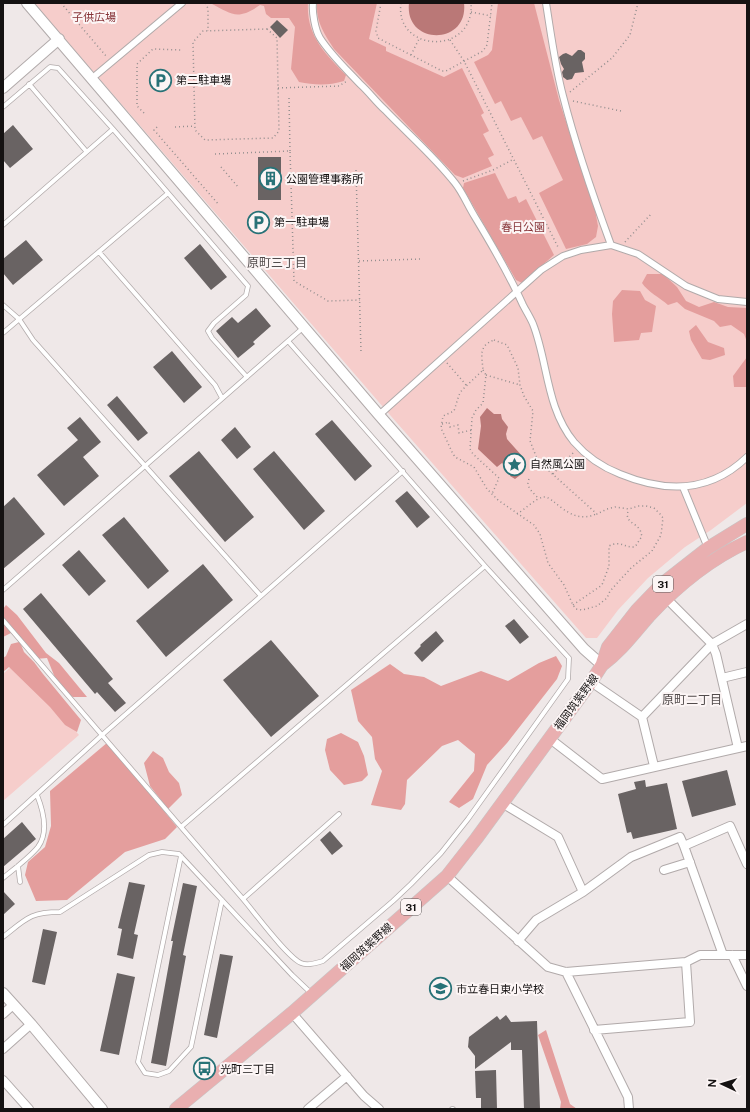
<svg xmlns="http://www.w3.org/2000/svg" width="750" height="1112" viewBox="0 0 750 1112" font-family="'Public Sans','Noto Sans JP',sans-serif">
<rect width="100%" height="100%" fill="#efe8e8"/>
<path fill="#f6cdcb" d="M34 3H747V503L711 530 685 547 648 578 618 610 597 638H586L390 415Z
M16 662 79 735 3 801V674Z"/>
<path fill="#e49e9d" d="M210 3H308C306 35 325 54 346 75L344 81C328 86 314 85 299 82L291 69 295 27 289 18H271L266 14 264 6 260 5C237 21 232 14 210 3Z
M317 3H377L369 39 386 47V51L444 77 462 68 484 113 481 115 489 131 483 134 494 155 488 158 492 166 463 178 455 175 334 49C324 33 316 23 317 3Z
M498 3H534L559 100 595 210 598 226 596 237 587 244 566 249 539 193 563 180 542 136 533 140 521 117 511 121 501 101 495 104 474 62 488 55 492 50Z
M495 173 508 199 516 196 519 203 526 199 554 255 522 283 516 280 463 188 464 183Z
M647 274H663L677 287 686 301 699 307 714 302 728 307 747 308V342L744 334 731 325 720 327 714 321 685 309 677 302 668 305C660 298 647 291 642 283Z
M622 290 640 291 645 300 656 306 652 332 641 333 639 340 614 342 612 314 613 301Z
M696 325 708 342 724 348 725 355 710 360 702 359 691 340 689 331Z
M747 357V387H734L733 376Z
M6 605 17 615 46 653 59 663 87 697H73L60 690 47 658 35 659 20 642 24 652 34 662 43 674 81 720 77 732 65 725 50 707 9 667 3 672V658L6 656 11 644 19 642 11 633 3 637V609Z
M556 656 562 666 557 679 507 743 487 765 473 799 459 808 449 802 474 771 475 754 458 740 442 746 407 780 405 804 401 810 371 805 382 771 375 759 372 737 358 721 351 690 390 664 404 674 424 677 441 686 481 671 508 681 539 663Z
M341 733 358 742 364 756 368 775 362 781 344 785 330 770 325 750 327 739Z
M108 742 177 827 165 839 125 852 67 900 36 901 25 875 28 862 45 847 51 826 50 791Z
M153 751 163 758 169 772 179 783 182 795 168 809 150 786 144 763Z
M546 1030 570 1104 577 1109H560L561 1102 538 1035Z"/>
<path fill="#ba7877" d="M409 3H464C469 46 404 46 409 3Z
M487 408 494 414H501L502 419 508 427 506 434 507 439 523 457 525 464 523 473 515 479 510 476 512 472 502 463 497 467 478 449 481 426 480 417Z"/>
<path fill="#696363" d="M277 20 288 30 280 38 270 27Z
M578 50H581L585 53V59L582 62 584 72 575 73 572 79 567 80 563 77 562 72 564 69 561 64 559 57 563 54 566 53 572 56Z
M13 125 33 149 10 168 3 160V134Z
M258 157H281V200H258Z
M26 240 43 260 13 285 3 273V259Z
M200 244 227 277 211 290 184 258Z
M256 308 271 326 253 342 255 344 238 358 216 331 232 317 238 323Z
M172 351 202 387 184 403 153 367Z
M117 396 148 433 138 441 107 405Z
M80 417 101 442 83 457 99 476 64 506 37 475 78 440 67 428Z
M332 420 372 466 355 481 315 434Z
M235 427 251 447 237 459 221 440Z
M199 451 254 517 225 542 169 476Z
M274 451 325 511 304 530 253 469Z
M407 491 430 517 417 528 395 501Z
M14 497 45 534 3 569V507Z
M124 517 169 571 148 589 102 535Z
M79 550 106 581 89 596 62 565Z
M203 564 233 600 166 657 136 621Z
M41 593 113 679 108 683 126 703 115 712 97 692 95 694 23 609Z
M514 619 529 637 520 644 505 626Z
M436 631 444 641 422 662 414 653 421 646 420 645Z
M271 640 319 696 271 737 223 680Z
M727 770 736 805 692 817 682 781Z
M645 780 646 787 667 783 677 829 633 839 631 832 627 833 618 794 636 789 634 782Z
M22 822 36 839 3 867V839Z
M330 831 343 846 332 855 320 840Z
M129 882 145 885 134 934 138 935 133 959 117 955 122 929 118 928Z
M183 883 197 886 183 955 186 956 166 1066 151 1063 173 941H171Z
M3 891 15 904 3 915Z
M43 929 57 932 45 985 32 982Z
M220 954 233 956 217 1038 204 1035Z
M117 973 135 977 119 1055 100 1051Z
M506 1015 511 1022 537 1021 540 1109H524L522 1050H511V1042L475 1069V1056L468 1047 469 1037 497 1016 500 1020Z
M496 1070 497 1109H481V1098H476L475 1071Z"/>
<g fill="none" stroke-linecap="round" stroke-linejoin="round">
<defs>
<path id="service" d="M29 84 86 151
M3 107 50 67 58 68 113 129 248 286 246 295 214 323 208 331 212 338 247 377
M3 225 113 129
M99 252 215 385 222 398
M3 305 19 319 33 340 261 596 102 735 3 825
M3 333 167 194
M3 590 304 327
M261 596 403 471
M3 620 181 827 485 566
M181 827 243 899 339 814
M181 856 138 1062 145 1073 158 1075 169 1071 191 1047 222 900
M18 866 20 882
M3 878C14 869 29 858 38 847 49 832 43 810 37 795
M243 899C255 913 287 957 301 963 307 966 317 963 323 961L393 901 411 884 441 853 468 819 568 679 569 658 485 566 288 341
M3 937C26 919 30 912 60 912L149 855 162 852 179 854 292 975 311 993
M452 1109H453"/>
<path id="pedestrian" d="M313 3C312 12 315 30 320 38 331 55 346 69 360 84 369 92 376 102 385 110 408 134 434 156 455 183 463 193 468 206 475 217 492 245 509 274 523 305 526 311 530 317 533 324 548 362 546 408 574 442 587 457 602 467 620 474 666 493 710 493 747 457
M546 3C551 34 555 66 563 96 576 147 593 196 611 245
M96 75 182 3
M379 415 541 270 563 256 581 250 611 245 638 254 686 286 718 299 747 302
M683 487 708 548"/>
<path id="minor" d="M666 598 712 644 716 654 738 748
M722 678 747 672
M591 682 642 717
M549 738 602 779 747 746
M654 766 642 717 712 644 747 624
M502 803 558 837 583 892
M664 870 690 862
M447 876 548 967 566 972 686 962 700 955H747
M518 941 536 920 583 892 631 857 680 837 684 846
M723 955 684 846 730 826 747 864
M732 955 747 986
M566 972 628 1097 629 1109
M292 1013 364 1096 379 1109
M3 1014 13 1005
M594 1030 690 1022 686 962
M3 1049 31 1024
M3 1080 29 1109
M308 1109 347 1076"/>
<path id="tertiary" d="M27 3 379 415 584 649 602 665
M3 88 59 39
M3 993 31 1024 102 1109"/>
<path id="primary" d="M602 665C621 651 634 633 649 616 677 586 710 559 747 542
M176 1109 292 1013 447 876 476 839 591 682 602 665 608 647 637 610 662 584 708 548 747 524"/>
</defs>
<use href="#service" stroke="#b1aaaa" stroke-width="5.5"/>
<use href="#pedestrian" stroke="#b1aaaa" stroke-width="8"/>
<use href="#minor" stroke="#b1aaaa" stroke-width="10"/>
<use href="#tertiary" stroke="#b1aaaa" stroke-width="12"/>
<use href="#primary" stroke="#c7c6c6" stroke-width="14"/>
<path stroke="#948f8f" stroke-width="1.5" stroke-dasharray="1 3" stroke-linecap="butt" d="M61 3 106 56
M206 3 208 9V31
M381 3 376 31 378 38 442 71H446L483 51 487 45 492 3
M401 3C394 53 475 56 471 3
M471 12 491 16
M267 29 277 38 279 131 273 138 205 140 195 130 193 42 203 31Z
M450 40 464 61 559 249
M411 55 419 39
M278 88 339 86 347 81
M570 92 612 58 630 35 638 3
M289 98 290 151
M573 101 621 111
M144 113 137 106V64L153 49 182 50
M157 127 154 130 219 205
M175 127 195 126
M215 154 290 151 294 281 328 301 360 300
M221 167 239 188
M356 170 361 352
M463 181 493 170 514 159
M625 242 652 213
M359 261 420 259
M494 340 507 345 518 368 520 385 524 396 533 411 530 441 538 461 597 514 607 509 615 507 629 509 638 506H646L654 508 660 514 663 518 661 535 652 551 631 568 610 591 607 598 597 606 582 610 576 609 573 605 564 585 548 563 540 534 534 525 498 500 487 489 474 467 455 457 452 452 441 428 443 416 454 411 459 395 462 390 483 370C482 356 478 346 494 340Z
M447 363 467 386
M483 370 486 375 483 403 476 410 472 418 470 449 473 454 499 478 492 494
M486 375 520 385
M442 424 449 422 450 427 458 425 459 433 472 430
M553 474 574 452
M529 479C525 487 534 493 539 499
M517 514C525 509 535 499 543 497 554 495 569 526 596 514
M573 605 602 585 609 566V546C621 540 624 548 635 547L642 536C641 534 641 532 640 530 635 522 623 522 629 509"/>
<use href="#service" stroke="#fff" stroke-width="4"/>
<use href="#pedestrian" stroke="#fff" stroke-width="6"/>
<use href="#minor" stroke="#fff" stroke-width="8"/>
<use href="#tertiary" stroke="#fff" stroke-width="10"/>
<use href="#primary" stroke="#e9afb0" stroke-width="13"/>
</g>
<defs>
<symbol id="parking-ring" viewBox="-11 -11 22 22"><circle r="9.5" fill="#fcf5f5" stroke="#287277" stroke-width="1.5"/><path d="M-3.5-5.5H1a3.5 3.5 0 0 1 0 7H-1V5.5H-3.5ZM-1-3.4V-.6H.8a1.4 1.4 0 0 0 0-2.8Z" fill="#287277"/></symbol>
<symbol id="building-ring" viewBox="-11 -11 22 22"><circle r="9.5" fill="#fcf5f5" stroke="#287277" stroke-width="1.5"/><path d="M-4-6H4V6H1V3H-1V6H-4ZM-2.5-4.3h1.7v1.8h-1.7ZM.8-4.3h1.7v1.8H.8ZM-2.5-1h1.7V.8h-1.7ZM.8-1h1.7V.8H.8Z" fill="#287277"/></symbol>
<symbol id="sight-ring" viewBox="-11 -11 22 22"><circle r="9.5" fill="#fcf5f5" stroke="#287277" stroke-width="1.5"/><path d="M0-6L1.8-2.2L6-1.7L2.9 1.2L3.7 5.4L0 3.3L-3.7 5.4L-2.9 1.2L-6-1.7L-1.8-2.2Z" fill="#287277"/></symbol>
<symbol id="school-ring" viewBox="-11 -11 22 22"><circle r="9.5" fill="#fcf5f5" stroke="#287277" stroke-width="1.5"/><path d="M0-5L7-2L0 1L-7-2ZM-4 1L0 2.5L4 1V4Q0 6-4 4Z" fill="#287277"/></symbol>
<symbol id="bus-ring" viewBox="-11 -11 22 22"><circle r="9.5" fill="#fcf5f5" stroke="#287277" stroke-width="1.5"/><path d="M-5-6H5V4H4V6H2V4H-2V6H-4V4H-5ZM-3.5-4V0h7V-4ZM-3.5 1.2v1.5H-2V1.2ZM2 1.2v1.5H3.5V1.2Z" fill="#287277"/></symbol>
</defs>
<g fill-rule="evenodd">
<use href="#parking-ring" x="148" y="68" width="25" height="25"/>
<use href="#building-ring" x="258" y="166" width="25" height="25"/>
<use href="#parking-ring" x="246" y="210" width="25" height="25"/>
<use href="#sight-ring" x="502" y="452" width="25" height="25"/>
<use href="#school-ring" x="428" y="976" width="25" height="25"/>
<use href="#bus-ring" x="192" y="1056" width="25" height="25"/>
</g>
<g text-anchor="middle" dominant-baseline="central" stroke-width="4" stroke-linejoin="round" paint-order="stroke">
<g fill="#fcf5f5" stroke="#5a5656" stroke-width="1">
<rect x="653" y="576" width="20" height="16" rx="3"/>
<rect x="401" y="899" width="20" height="16" rx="3"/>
</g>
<g font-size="10" font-weight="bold" fill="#151212">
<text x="663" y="584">31</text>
<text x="411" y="907">31</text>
</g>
<g font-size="11" fill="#873438" stroke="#fcf5f5">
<text x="94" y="17">子供広場</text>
<text x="523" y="227">春日公園</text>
</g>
<g font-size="11" fill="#151212" stroke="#fcf5f5" text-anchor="start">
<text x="176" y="80">第二駐車場</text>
<text x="286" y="179">公園管理事務所</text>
<text x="274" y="222">第一駐車場</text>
<text x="530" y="464">自然風公園</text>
<text x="456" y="989">市立春日東小学校</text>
<text x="220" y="1069">光町三丁目</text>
</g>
<g font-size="11" fill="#151212" stroke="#fcf5f5">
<text transform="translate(576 702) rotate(-54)">福岡筑紫野線</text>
<text transform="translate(366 947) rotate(-42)">福岡筑紫野線</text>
</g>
<g font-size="12" fill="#524c4c" stroke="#fcf5f5">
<text x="277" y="263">原町三丁目</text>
<text x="692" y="700">原町二丁目</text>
</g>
</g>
<rect width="750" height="1112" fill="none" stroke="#151212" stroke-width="8"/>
<g transform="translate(722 1084) rotate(274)" stroke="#fcf5f5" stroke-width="3" paint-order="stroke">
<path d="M0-3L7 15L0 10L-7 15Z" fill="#151212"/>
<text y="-6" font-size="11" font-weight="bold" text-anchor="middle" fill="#151212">N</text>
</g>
</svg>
